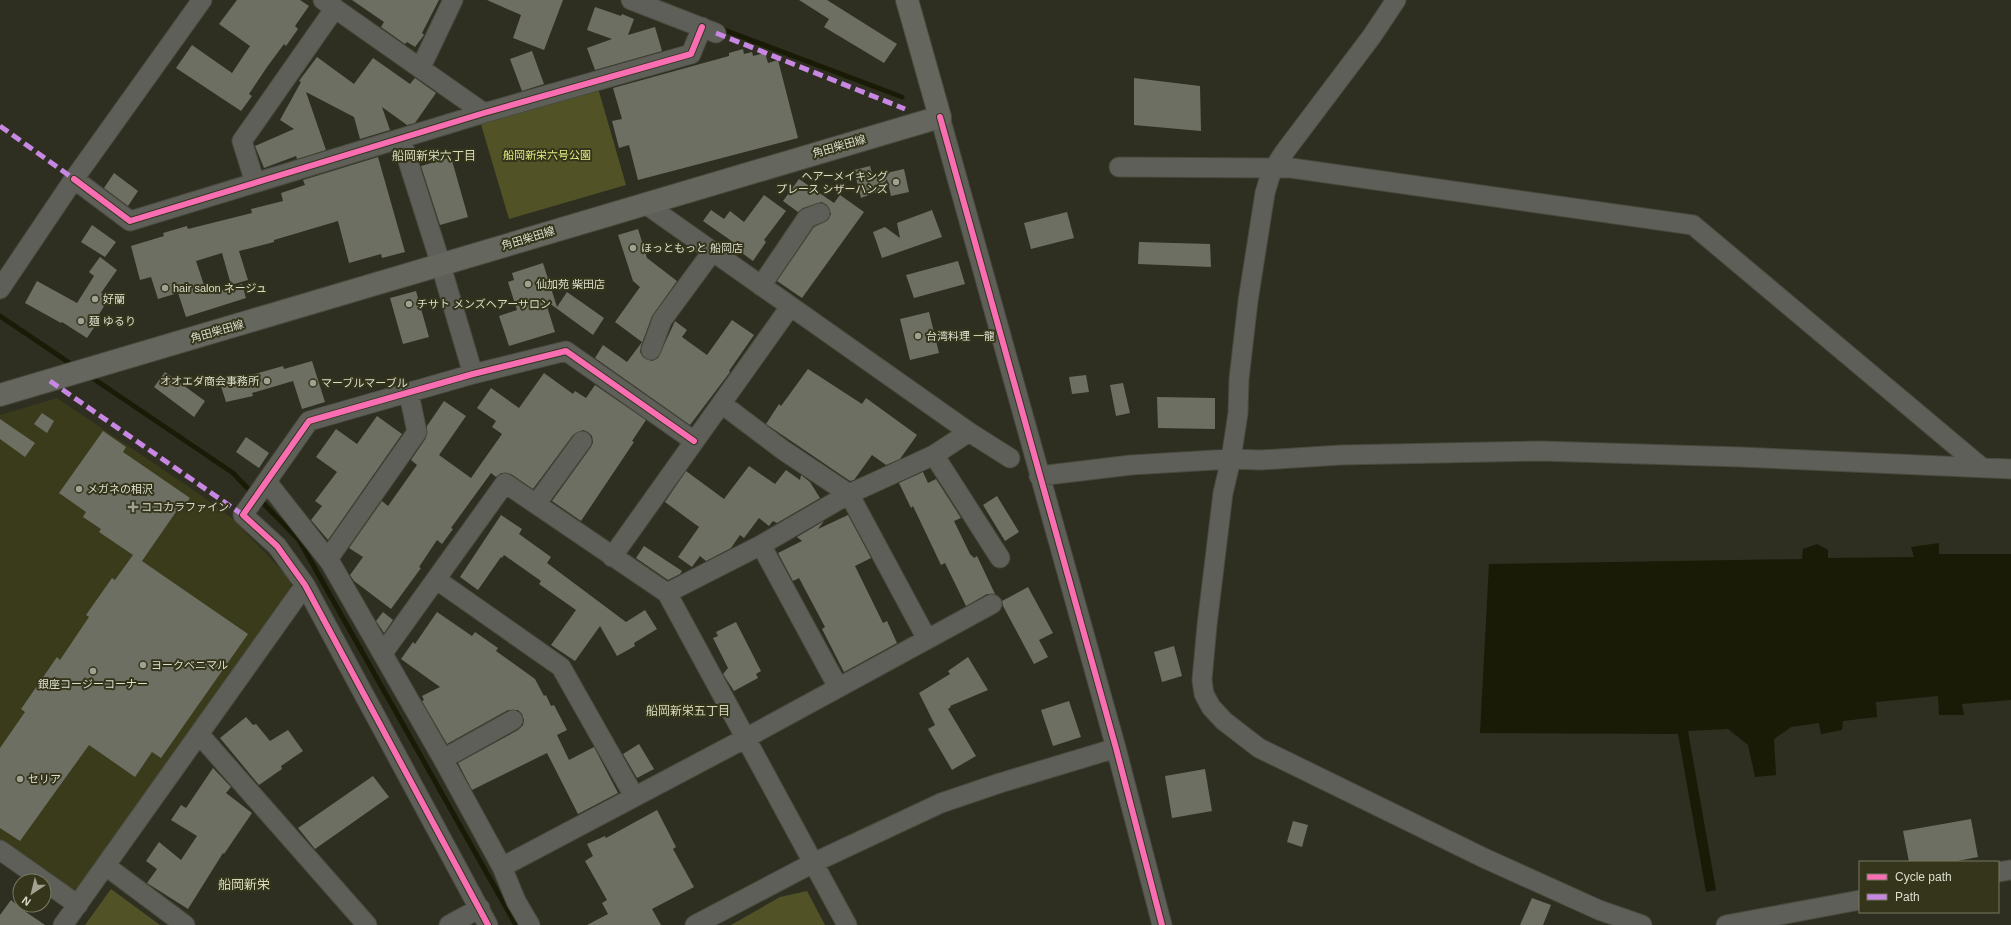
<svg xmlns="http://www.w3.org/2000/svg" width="2011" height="925" viewBox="0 0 2011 925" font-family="Helvetica,'Noto Sans JP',sans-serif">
<rect width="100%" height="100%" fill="#2e2f21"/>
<path fill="#393b1b" d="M57 398 198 493 233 519 290 579 291 588 80 887 69 891 0 842V415Z"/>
<path fill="#515327" d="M598 88 626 185 509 219 480 121Z
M111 889 160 925H85Z
M807 891 825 925H731L780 897Z"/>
<path fill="#1a1b06" d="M1939 543V554H2011V700L1962 704 1964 715H1939L1938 696 1876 702 1877 717 1843 721 1842 730 1821 734 1819 723 1791 727 1774 739 1776 775 1755 777 1748 745 1728 729 1688 731 1716 890 1706 892 1678 734 1480 733 1489 564 1802 559 1803 549 1817 544 1828 550V558L1914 557 1911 547Z"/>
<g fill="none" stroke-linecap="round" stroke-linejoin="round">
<path stroke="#1a1b06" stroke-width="5" d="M719 28 902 97
M0 316 74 366
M88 375 233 473 253 494
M259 499 299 540 516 925"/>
</g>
<path fill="#6e6f63" d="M237 0H300L309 6 295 26 298 29 286 46 284 44 267 67 249 94 252 96 241 111 176 68 192 45 232 73 250 46 219 24Z
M352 0H439L422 33 424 35 415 47 407 42 405 44 381 27 384 22Z
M487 0H563L544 50 513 38 521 15Z
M799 0H827L897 44 884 63 824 27 829 19Z
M595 7 621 16 622 14 634 19 628 35 655 27 662 51 595 70 587 48 612 39 587 30Z
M743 49 744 54 752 52 753 56 765 53 768 63 778 60 798 138 638 180 629 145 619 148 612 121 622 119 613 88 729 56V53Z
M532 51 544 84 522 91 510 59Z
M317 57 354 84 373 58 410 84 415 78 436 93 415 123 407 125 382 107 390 130 360 139 354 117 306 92 326 150 297 159 296 156 264 168 255 146 294 129 280 120 301 82 299 81Z
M1134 78 1200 86 1201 131 1134 125Z
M378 157 405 252 382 258 381 254 349 263 338 221 274 240V242L239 251 248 280 231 285 222 253 196 261 207 294 242 284 246 298 186 317 178 293 158 299 151 277 140 280 131 246 164 236 163 233 187 226 188 229 252 213 251 209 283 201 281 193 305 185 303 180Z
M451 157 468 217 440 225 421 166Z
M870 166 873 176 904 169 909 192 891 196 887 179 879 191 861 198 854 170Z
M114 173 138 191 128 206 104 188Z
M799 179 834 203 840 195 864 212 802 298 777 281 814 227 828 220 831 214 827 205 822 202 803 208 798 212 783 201Z
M764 195 786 211 764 240 766 242 753 261 731 245 733 242 703 221 711 210 724 219 730 211 744 222Z
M932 210 942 237 882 258 873 232 885 227 900 238 897 223Z
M1067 212 1074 238 1031 249 1024 223Z
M92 225 116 242 105 257 81 242Z
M638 229 647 258 677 281 652 316 641 346 640 352 643 357 652 361 658 358 675 321 687 330 682 337 707 355 732 320 754 335 729 371 730 372 690 425 595 358 603 345 627 362 642 342 615 322 640 287 633 281 618 235Z
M1139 242 1210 244 1211 267 1138 264Z
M100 257 117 270 101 293 109 298 95 321 97 323 87 338 62 322 61 323 25 303 37 281 77 303 94 276 89 272Z
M958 261 965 284 914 298 906 275Z
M543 263 557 307 567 292 604 318 593 335 545 300 555 332 509 346 499 316 517 310 508 282 514 280 512 273Z
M416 291 429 337 403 344 390 298Z
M929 312 939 353 910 360 900 319Z
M312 361 325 402 302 409 293 381 252 393 253 396 226 402 219 380 248 376 283 366 284 369Z
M808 369 862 404 866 398 917 435 900 459 886 465 872 455 854 480 850 481 766 424 779 404 781 406Z
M165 372 205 401 194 417 154 387Z
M544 373 573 394 575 391 586 398 595 385 646 420 632 441 634 442 581 521 552 501 591 447 593 442 592 436 588 432 583 430 573 435 533 489 511 474 501 473 496 477 491 473 451 528 453 529 442 544 437 540 419 567 421 568 391 609 354 581 350 575 363 557 349 548 382 501 388 506 417 465 411 460 426 438 427 426 444 401 466 416 439 455 471 478 502 434 492 427 496 421 477 408 491 388 519 408Z
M1086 375 1089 392 1072 394 1069 377Z
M1123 383 1130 413 1116 416 1110 385Z
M1157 397 1215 398V429L1158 428Z
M42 413 54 421 47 433 34 424Z
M377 416 402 434 328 540 311 520 322 506 315 501 337 472 316 457 336 429 357 444Z
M0 419 35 443 25 457 0 439Z
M103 431 126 447 123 452 190 498 181 511 178 509 142 561 139 559 248 634 161 758 152 752 135 777 89 745 20 841 0 828V748L25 712 21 709 57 657 60 660 89 617 86 615 112 578 115 580 133 555 99 532 101 529 83 517 86 512 59 493Z
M246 437 269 453 259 468 236 452Z
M749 466 775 484 786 470 800 480 801 475 810 482 820 498 777 523 773 521 769 526 759 518 744 538 740 535 731 548 706 561 700 556 692 567 678 557 699 527 665 502 686 471 724 499Z
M923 472 928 483 936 479 961 518 954 521 970 554 974 558 977 556 995 594H987L966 606 945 563 941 565 913 506 911 508 899 483Z
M997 496 1019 532 1005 541 983 505Z
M501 515 522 529 519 534 551 557 547 563 626 622 645 610 657 629 634 643 635 646 617 656 600 626 575 661 551 645 576 610 539 584 541 581 504 555 502 558 501 557 478 590 460 577Z
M848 515 871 558 855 566 883 623 887 621 897 643 844 672 822 629 825 627 799 578 793 581 778 553 802 541 797 537 824 521 818 529Z
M644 546 682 571 680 574 668 580 636 558Z
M1028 587 1053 633 1039 640 1048 657 1034 664 1003 606 1002 601Z
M383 612 393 620 384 633 376 621Z
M437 612 472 636 475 632 498 648 496 651 535 679 544 696 546 695 551 706 554 705 567 730 557 735 569 760 594 747 618 793 578 814 547 753 472 790 458 763 518 730 523 725 524 720 522 714 518 710H508L447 744 422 701 424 700 422 696 440 687 401 659 413 642 415 644Z
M736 622 761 671 756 674 758 678 734 691 723 674 728 668 713 638 718 636 716 632Z
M1174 646 1182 676 1162 682 1154 652Z
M968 657 988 690 950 706 951 707 948 709 976 756 952 770 928 729 935 725 919 693 950 674 948 671Z
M1069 701 1081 737 1053 746 1041 710Z
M246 717 253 725 256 724 270 741 288 730 303 751 281 766 282 769 259 785 220 738Z
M639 744 654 769 637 778 623 754Z
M213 768 231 787 226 793 252 813 224 854 223 853 188 909 147 883 157 869 146 861 159 842 181 860 197 836 171 820 181 805 186 808Z
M1205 769 1212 811 1172 818 1165 776Z
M373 776 389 797 315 849 298 828Z
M657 810 676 847 673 849 694 887 652 909 661 925H587L608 914 602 903 607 900 585 861 593 856 587 844 605 836 606 838Z
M1971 819 1978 857 1952 862H1909L1903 831Z
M1293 821 1308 825 1302 847 1287 842Z
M1532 898 1551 905 1543 925H1520Z
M11 900 23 910 45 925H0V915Z"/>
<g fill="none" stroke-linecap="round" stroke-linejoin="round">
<defs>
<path id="minor" d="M323 0 484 113
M631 0 716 33
M1396 0 1372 36 1283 154 1271 173 1265 193 1248 301 1239 379 1238 413 1231 459 1223 493 1207 625 1202 680 1204 694 1211 707 1224 721 1259 748 1484 858 1599 910 1642 925
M421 67 453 0
M940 117 1116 748 1162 925
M401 139 436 249 473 374
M1119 167 1291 168 1693 225 1980 466
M74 179 130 221 484 113 691 54 702 27
M255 183 242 141 335 8
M644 203 969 432 1010 458
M761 286 807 218 820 213
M0 289 74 179 202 0
M651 350 662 320 712 252
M722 404 783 450 849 494 934 455 969 432
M934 455 1000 558
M1039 476 1131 465 1231 459 1261 460 1341 455 1541 451 1741 457 2011 469
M267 482 330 562 443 759 502 867 516 901 530 925
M536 504 582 441
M761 545 838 687
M612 557 790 307
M328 559 417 432 409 394
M437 580 561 667 634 796
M667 593 761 545 849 494 927 639
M383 653 505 483 667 593 847 925
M199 734 367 925
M443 759 513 720
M0 850 44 881
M106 866 185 925
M502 867 746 738 992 604
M1998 872 2011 870
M44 881 78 905
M63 925 305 585
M449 925 480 908
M488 925 305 585 277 546 243 515 309 421 473 374 566 351 694 441
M695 925 813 863 941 803 1000 783 1116 748
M1726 925 1860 900"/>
<path id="major" d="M0 395 940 117 907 0"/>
</defs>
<use href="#minor" stroke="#494a3e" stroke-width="21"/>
<use href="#major" stroke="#494a3e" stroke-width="24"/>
<use href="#minor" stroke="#5e5f58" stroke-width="19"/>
<use href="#major" stroke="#65665d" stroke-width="22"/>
<path stroke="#c787e3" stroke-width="5" stroke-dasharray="10 5" stroke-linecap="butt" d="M716 33 905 109
M0 126 74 179
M50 381 243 515"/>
<defs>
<path id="cycleway" d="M940 117 1116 748 1162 925
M74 179 130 221 484 113 691 54 702 27
M488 925 305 585 277 546 243 515 309 421 473 374 566 351 694 441"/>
</defs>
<use href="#cycleway" stroke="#34351b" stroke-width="8"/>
<use href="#cycleway" stroke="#f96db3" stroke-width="6"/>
</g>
<g fill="#a0a191" stroke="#34351b" stroke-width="1.5">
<circle cx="896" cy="182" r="4"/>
<circle cx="633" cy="248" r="4"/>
<circle cx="528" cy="284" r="4"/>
<circle cx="165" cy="288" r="4"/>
<circle cx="95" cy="299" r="4"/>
<circle cx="409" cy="304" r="4"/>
<circle cx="81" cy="321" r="4"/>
<circle cx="918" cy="336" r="4"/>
<circle cx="267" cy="381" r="4"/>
<circle cx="313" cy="383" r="4"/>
<circle cx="79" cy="489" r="4"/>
<path d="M131 501h4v4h4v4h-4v4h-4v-4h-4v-4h4z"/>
<circle cx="143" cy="665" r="4"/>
<circle cx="93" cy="671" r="4"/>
<circle cx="20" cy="779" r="4"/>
</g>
<g text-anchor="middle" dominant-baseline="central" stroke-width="4" stroke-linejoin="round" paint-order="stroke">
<g font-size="11" fill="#dddece" stroke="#34351b">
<text transform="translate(839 146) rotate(-16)">角田柴田線</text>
<text transform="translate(528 238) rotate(-17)">角田柴田線</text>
<text transform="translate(217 331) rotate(-16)">角田柴田線</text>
</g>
<g font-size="11" fill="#e5ea7f" stroke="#34351b">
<text x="547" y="155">船岡新栄六号公園</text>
</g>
<g font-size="11" fill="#dddece" stroke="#34351b" text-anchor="start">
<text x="888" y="176" text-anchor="end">ヘアーメイキング<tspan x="888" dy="13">プレース シザーハンズ</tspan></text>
<text x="641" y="248">ほっともっと 船岡店</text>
<text x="536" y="284">仙加苑 柴田店</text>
<text x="173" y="288">hair salon ネージュ</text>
<text x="103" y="299">好蘭</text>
<text x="417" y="304">チサト メンズヘアーサロン</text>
<text x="89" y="321">麺 ゆるり</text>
<text x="926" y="336">台湾料理 一龍</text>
<text x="259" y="381" text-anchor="end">オオエダ商会事務所</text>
<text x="321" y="383">マーブルマーブル</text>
<text x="87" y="489">メガネの相沢</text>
<text x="141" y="507">ココカラファイン</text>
<text x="151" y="665">ヨークベニマル</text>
<text x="93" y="684" text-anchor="middle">銀座コージーコーナー</text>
<text x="28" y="779">セリア</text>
</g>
<g font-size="12" fill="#d8dbbb" stroke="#34351b">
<text x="434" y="156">船岡新栄六丁目</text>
<text x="688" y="711">船岡新栄五丁目</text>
</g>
<g font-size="13" fill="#d8dbbb" stroke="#34351b">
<text x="244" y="884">船岡新栄</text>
</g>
</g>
<rect x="1859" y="861" width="140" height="52" fill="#34351b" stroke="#787963"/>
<rect x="1867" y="874" width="20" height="6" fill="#f96db3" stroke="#787963"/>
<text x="1895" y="881" font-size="12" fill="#dddece">Cycle path</text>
<rect x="1867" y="894" width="20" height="6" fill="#c787e3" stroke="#787963"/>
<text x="1895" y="901" font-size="12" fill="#dddece">Path</text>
<g transform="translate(32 893) rotate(215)"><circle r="19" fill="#34351b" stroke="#787963"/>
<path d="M0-3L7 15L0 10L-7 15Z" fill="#a0a191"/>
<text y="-6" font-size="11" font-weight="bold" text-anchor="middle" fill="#dddece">N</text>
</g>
</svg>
